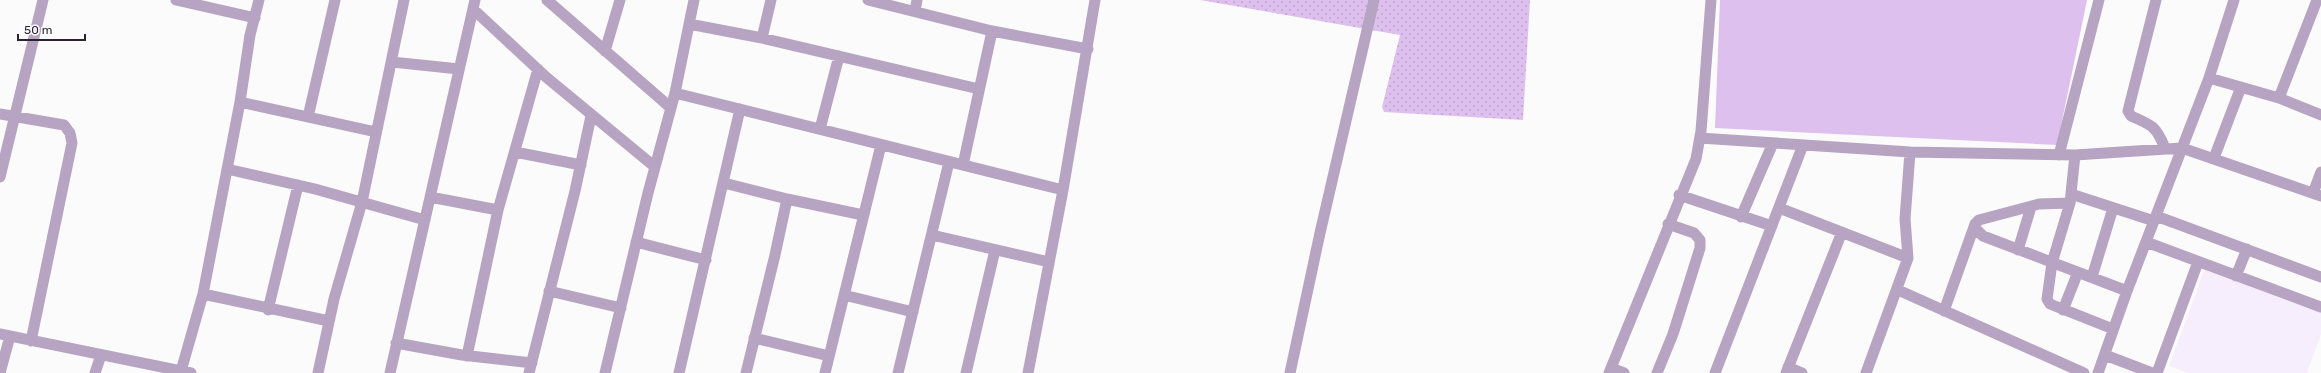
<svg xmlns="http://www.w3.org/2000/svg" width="2321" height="373" viewBox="0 0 2321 373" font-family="Rubik,sans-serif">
<defs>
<pattern id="grass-dots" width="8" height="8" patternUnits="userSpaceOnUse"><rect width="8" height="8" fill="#ddc0ed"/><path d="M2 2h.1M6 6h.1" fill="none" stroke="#bea5cc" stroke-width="1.8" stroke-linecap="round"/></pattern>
</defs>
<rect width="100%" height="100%" fill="#fbfbfb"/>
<path fill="#f7eefd" d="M2205 268 2321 310V334L2307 373H2189L2169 366Z"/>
<path fill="url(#grass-dots)" d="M1200 0H1530L1523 120 1384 112 1382 107 1400 35Z"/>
<path fill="#ddc0ed" d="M1720 0H2087L2057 145 1715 128Z"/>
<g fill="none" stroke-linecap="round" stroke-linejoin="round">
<path stroke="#b7a3c2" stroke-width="11" d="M176 0 255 18
M547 0 671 108
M868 0 992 31 1088 49
M2156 0 2128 111 2131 116C2152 125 2156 126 2165 148
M473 9 546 77 655 167
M915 11 917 0
M689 24 762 38 979 89
M762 38 771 0
M605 51 620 0
M392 62 459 69
M2209 78 2279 98 2321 115
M675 93 1063 190
M2279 98 2317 0
M240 102 376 132
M0 114 64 125 70 133 72 143 31 341
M308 117 335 0
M820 129 839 56
M1700 138 1910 152 2075 155 2182 148 2321 196
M515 152 581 165
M2059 155 2099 0
M2075 155 2070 203 2052 263 2047 299 2050 304 2113 329
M2214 158 2241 87
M963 165 992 31
M227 169 315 189 425 220
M0 177 43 0
M724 183 787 199 863 215
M2313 193 2321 172
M2071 194 2154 221
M1679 195 1772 226
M430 197 498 210
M1779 208 1908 258
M2156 216 2321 277
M1741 217 1773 143
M1975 228 1983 236 2127 291
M932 235 1049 262
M636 242 706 260
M2146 242 2321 307
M2018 250 2031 207
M2236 276 2247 249
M2092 277 2113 208
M1898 290 2084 373
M549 291 621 308
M203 294 329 321
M844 295 913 312
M268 310 298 185
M2063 310 2078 272
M1944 311 1975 224 1979 220 2039 204 2070 203
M0 334 191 373
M754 338 829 356
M396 343 462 355 532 363
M2105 355 2152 373
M467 356 498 210 538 69
M1788 367 1802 373
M1611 368 1624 373
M181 371 203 294 240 102 250 35 259 0
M0 373 10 336
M95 373 101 355
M318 373 334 299 362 202 404 0
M390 373 475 0
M529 373 575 191 591 116
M605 373 648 193 675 93 694 0
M679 373 740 109
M746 373 775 255 787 199
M825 373 881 145
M898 373 949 162
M966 373 995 250
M1028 373 1063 190 1095 0
M1290 373 1320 233 1374 0
M1609 373 1696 159 1701 131 1711 0
M1657 373 1673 334 1700 248V240L1694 233 1668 224
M1715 373 1803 145
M1786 373 1842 232
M1866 373 1908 258 1905 219 1910 152
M2098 373 2127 291 2209 78 2234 0
M2157 373 2198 262"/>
</g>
<path d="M18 34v6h67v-6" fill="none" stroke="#2a222e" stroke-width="2"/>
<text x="24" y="34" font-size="12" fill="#2a222e" stroke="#ffffff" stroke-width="3" paint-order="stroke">50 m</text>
</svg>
